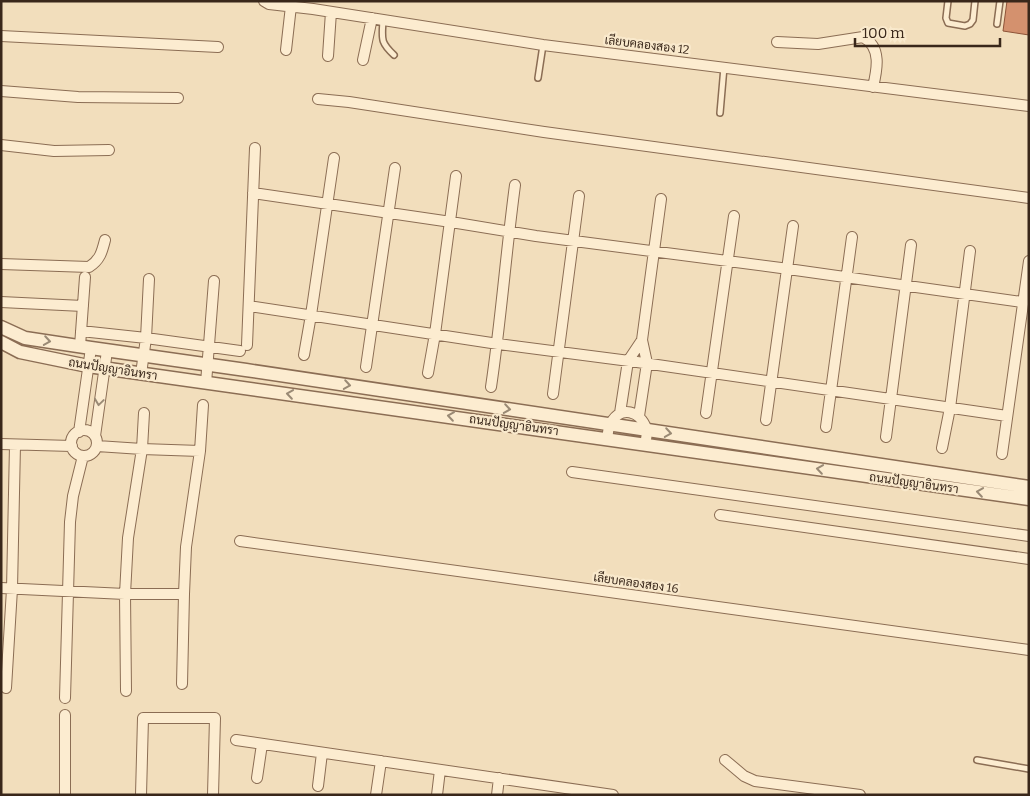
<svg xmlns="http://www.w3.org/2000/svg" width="1030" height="796" viewBox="0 0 1030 796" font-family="Bitter,Sarabun,serif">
<rect width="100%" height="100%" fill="#f2debc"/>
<path fill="#d4916e" stroke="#8d5337" d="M1007 1H1029V35L1003 31Z"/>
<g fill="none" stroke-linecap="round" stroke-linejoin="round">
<defs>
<path id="service" d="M948 1 946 18 948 23 965 26 970 24 973 20 975 1
M383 20C382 39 380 42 394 55
M997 24 1000 1
M538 78 543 45
M720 113 724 67
M977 760 1029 769"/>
<path id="minor" d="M264 1 269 4 313 9 543 45 1029 106
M1 36 218 47
M777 42 818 44 863 37C882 47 877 70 873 87
M286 50 291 6
M328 56 331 12
M363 60 372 18
M1 91 78 97 178 98
M318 99 349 102 544 132 1029 198
M1 145 54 151 109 150
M253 193 451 222 536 236 781 268 1022 302
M1 264 89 267C100 260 102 252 105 240
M1 302 83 306
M249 306 498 344 637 362 1007 416
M81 331 146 338 240 351
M247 345 255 148
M80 346 85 277
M304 355 311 315 334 158
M366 367 395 168
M428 373 435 334 456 176
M141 374 146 338 149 279
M206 383 214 281
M491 387C501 320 506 252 515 185
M553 394 579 196
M620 413 628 361 642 340
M706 413 734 216
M639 416 647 363 642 340 661 199
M766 420 793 226
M826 427 852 237
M71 443a13 13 0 1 1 26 0a13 13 0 1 1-26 0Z
M79 432 91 348
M95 436 107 351
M886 437 911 245
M607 439C608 434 608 427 611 423 621 405 640 411 646 428 648 433 646 439 645 444
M1 444 72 446
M97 446 142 449 200 451
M942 448 950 408 970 251
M1002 454 1029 261
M572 472 1029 536
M720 515 1029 559
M240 541 1029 650
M1 588 125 594H184
M182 684 184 594 186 547 200 451 203 405
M6 688 12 589 15 445
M126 691 125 594 128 538 142 449 144 413
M65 698 70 522 73 496 83 456
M236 740 613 795
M725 760 744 776 755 781 860 795
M257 778 262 744
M318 786 322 753
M65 795V715
M141 795 143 718H215L213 795
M376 795 381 761
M437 795 440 770
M497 795 499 778"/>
<path id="tertiary" d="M1 327 25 338 91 348 246 370 1029 487
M1 342 20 352 88 366 1029 499"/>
</defs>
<use href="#service" stroke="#8b6d54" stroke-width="8"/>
<use href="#minor" stroke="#8b6d54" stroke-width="12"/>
<use href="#tertiary" stroke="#8b6d54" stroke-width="15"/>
<use href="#service" stroke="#fcecd0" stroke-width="5"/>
<use href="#minor" stroke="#fcecd0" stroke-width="10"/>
<use href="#tertiary" stroke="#fcecd0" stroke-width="12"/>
</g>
<defs><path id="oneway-chevron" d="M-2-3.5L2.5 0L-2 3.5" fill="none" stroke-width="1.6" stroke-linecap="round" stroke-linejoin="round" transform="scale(1.25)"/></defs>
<g stroke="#9a8a75">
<use href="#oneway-chevron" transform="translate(47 341) rotate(9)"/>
<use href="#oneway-chevron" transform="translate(347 385) rotate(9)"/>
<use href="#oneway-chevron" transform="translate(290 394) rotate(-172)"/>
<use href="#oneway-chevron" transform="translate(99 402) rotate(98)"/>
<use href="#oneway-chevron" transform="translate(507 409) rotate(9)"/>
<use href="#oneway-chevron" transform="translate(451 416) rotate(-172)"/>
<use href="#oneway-chevron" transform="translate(668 433) rotate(9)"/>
<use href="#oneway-chevron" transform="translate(820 469) rotate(-172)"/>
<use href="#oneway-chevron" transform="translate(980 492) rotate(-172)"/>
</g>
<g text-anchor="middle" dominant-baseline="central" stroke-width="4.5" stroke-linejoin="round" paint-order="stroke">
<g font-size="12" fill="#39271a" stroke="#f9e9cc">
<text transform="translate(647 45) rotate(7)">เลียบคลองสอง 12</text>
<text transform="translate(113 369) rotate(9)">ถนนปัญญาอินทรา</text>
<text transform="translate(514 425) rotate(8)">ถนนปัญญาอินทรา</text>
<text transform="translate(914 483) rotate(8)">ถนนปัญญาอินทรา</text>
<text transform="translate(636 583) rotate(8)">เลียบคลองสอง 16</text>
</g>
</g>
<rect width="1030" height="796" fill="none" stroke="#39271a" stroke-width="5"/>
<path d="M855 38v8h145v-8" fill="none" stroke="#39271a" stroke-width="2.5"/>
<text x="862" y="38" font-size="15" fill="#39271a" stroke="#f9e9cc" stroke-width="4" paint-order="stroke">100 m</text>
</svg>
